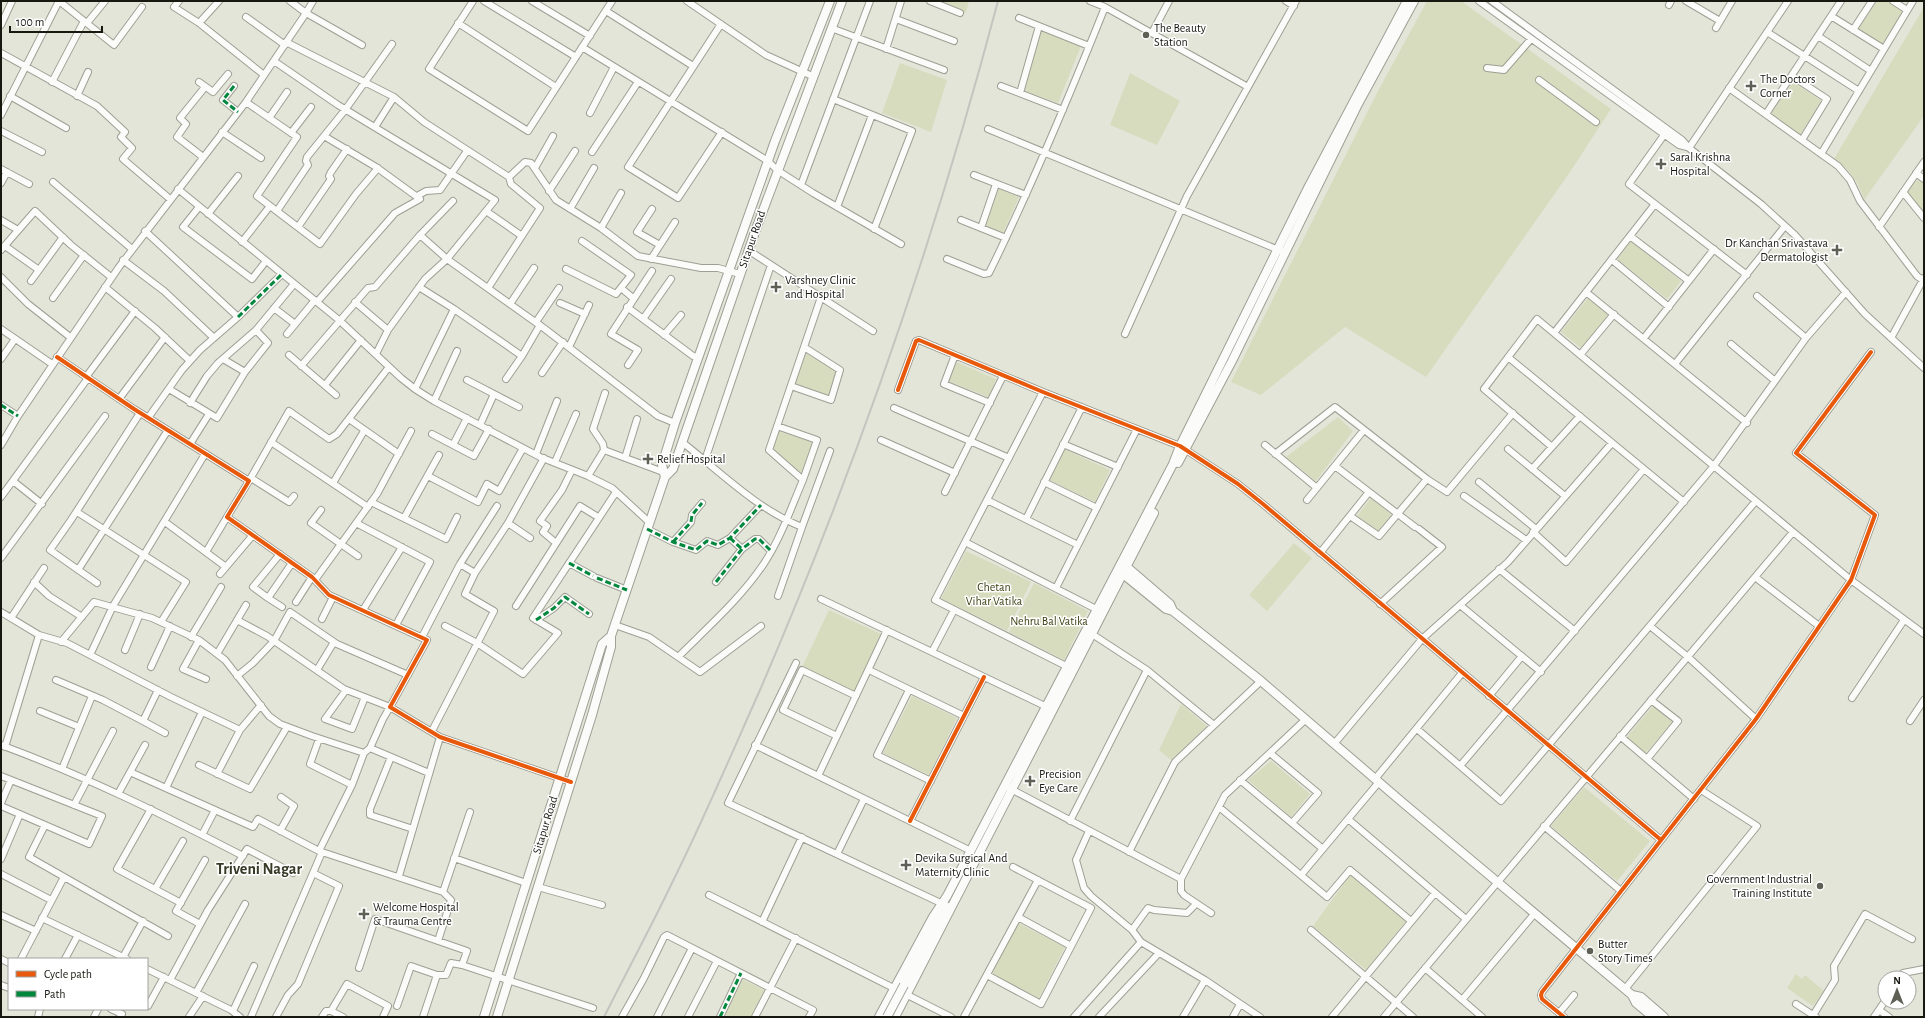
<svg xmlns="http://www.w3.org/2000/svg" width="1925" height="1018" viewBox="0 0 1925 1018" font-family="'Alegreya Sans',sans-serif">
<rect width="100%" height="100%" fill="#e3e5d8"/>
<path fill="#d8dcbe" d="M937 1H969L966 13Z
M1427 1H1461L1611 109 1570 172 1426 377 1345 327 1261 395 1231 382 1378 91Z
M1877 1H1886L1903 12 1882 45 1858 29Z
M1924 7V116L1864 200C1859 182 1849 169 1834 159Z
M1041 31 1081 46 1058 103 1024 91Z
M900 63 947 80 931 132 882 113Z
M1130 73 1180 101 1157 145 1110 125Z
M1793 82 1822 101 1800 135 1770 115Z
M1922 177 1924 179V212L1903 192Z
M997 188 1019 197 1003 233 984 226Z
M1631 241 1681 281 1667 299 1617 259Z
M1588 298 1608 315 1581 348 1561 332Z
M804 352 836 371 828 396 793 384Z
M956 362 996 379 989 397 948 381Z
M1338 417 1353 431 1316 481 1286 457Z
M778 431 812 442 802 474 772 449Z
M1064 449 1110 470 1095 502 1049 480Z
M1371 498 1392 515 1378 533 1357 516Z
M1294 543 1312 558 1267 611 1249 595Z
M966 551 1031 582 1007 631 941 599Z
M1034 583 1088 611 1064 660 1009 632Z
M829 610 881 634 854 691 802 667Z
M912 696 957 718 929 775 883 753Z
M1181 704 1207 726 1171 760 1159 750Z
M1653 706 1672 722 1645 754 1626 738Z
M1271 761 1310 794 1291 817 1248 780Z
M1584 787 1650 841 1617 881 1551 826Z
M1351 874 1406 921 1366 970 1313 926Z
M1018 923 1065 947 1039 998 992 974Z
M1796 974 1802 979 1805 975 1824 991 1813 1006 1787 988Z
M742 979 764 990 751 1017H722Z"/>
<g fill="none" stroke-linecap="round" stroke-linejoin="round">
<defs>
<path id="minor" d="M59 1 114 45 142 7
M179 1 174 7 199 23 264 75
M313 1 306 13 362 45
M473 1 429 69 528 131 612 1
M484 1 576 57
M532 1 590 36
M687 1 766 55 812 76
M930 1 960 13
M1090 1 1105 7 1248 87
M1286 1 1294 6
M1479 1 1679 145 1687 147
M1492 1 1682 140 1689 148 1761 204 1795 235 1865 314 1924 368
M1686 1 1720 21
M1893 1 1907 10
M1669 5 1671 1
M606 11 693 66
M1831 16 1884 49
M246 17 285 45
M1019 18 1089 46
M896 19 954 41
M87 23 105 1
M199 23 219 1
M458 23 556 87
M721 24 628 167 678 198 722 132
M1 25 12 1
M831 28 944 70
M1716 28 1732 1
M1853 30 1872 1
M1767 32 1859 91
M1152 33 1169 1
M1818 36 1871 71
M286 42 394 97 424 122 509 177 511 184 540 208 488 288
M582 47 768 161 777 170 813 193 901 244
M886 49 901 1
M1 53 97 106 125 132 121 137 132 148 123 159 170 199
M274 61 338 105 495 200 447 259 425 279 388 330 376 354
M1487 68 1504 70 1531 39
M1792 76 1827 99 1802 140
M1539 80 1596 122
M52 82 84 21
M199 82 213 92 228 74
M234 86 223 100 238 112
M1001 86 1063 110
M1729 88 1838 166 1850 180 1860 201 1917 276 1924 281
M1020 93 1039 26
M10 96 66 128
M77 96 88 72
M833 99 912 131 874 229
M246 102 297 137 257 196 320 244 356 194 378 168
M590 113 614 67
M1766 114 1841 1
M1 115 59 1
M269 118 287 92
M375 127 394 97
M988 129 1281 251
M1 131 42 152
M222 132 261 158
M291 133 311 107
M1664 135 1629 184 1747 275
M1689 148 1788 1
M592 152 638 82
M1821 154 1913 1
M203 157 177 137 186 124 180 118 205 87
M535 168 553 136
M1 169 29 184
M1916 173 1924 179
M974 175 1026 195
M509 177 525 162 531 163 556 200 601 228 638 256 701 268H718L740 274
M53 182 132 249
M1 183 7 172
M801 185 870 1
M178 189 339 320 401 378 415 389 434 401 540 457 588 476 604 450 663 472
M549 191 575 151
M1903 192 1924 218
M417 196 426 191 440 190 467 151
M199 207 183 227 252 279 266 261
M837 207 872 115
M570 209 594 168
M652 209 637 232 660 245
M277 211 308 165 306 161 307 157 345 110 392 44
M486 211 522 236
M208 214 238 176
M1 220 18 230
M961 220 1006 238
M298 227 331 179 329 176 331 172 347 149
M1879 227 1924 162
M601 228 621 193
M981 228 996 184
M145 231 238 317
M420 235 447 259 545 329 658 416 675 423
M1630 236 1689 281
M242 242 270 206
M5 246 39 270
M1 250 35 211 71 245 111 277
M748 250 873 331
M651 259 675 222
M947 259 984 274 989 273C1032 186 1069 97 1105 7
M123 260 164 291 214 338
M1612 260 1669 307
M566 269 616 294 631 275 582 241
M1 277 28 304 70 337
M31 281 63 237
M105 287 155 328 190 361
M419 287 454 309 522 356
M621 288 633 298
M1586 292 1747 423
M1757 296 1806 338
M53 298 84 255
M317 302 395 213 420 199 376 167 324 136
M355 302 388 330
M560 303 585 314
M510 304 534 268
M627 307 693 356 698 357
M274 308 295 324
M643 319 671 279
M536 322 559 288
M1 329 52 364
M1554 333 1655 204
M287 334 315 300
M1125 334 1187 196 1296 1
M664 335 681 315
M1644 338 1714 249
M1891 338 1924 278
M1731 344 1774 380
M569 347 589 305
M289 355 336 395
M955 355 944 384 990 403
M1580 355 1614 314
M57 357 134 409 249 481 227 517 312 577 329 595 427 640 390 707 440 737 571 782
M1508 357 1684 502
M1 359 15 339
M223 359 245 372
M1675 364 1785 226
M628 365 638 350 611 334 652 271
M301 366 368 288 375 287 420 235 453 201
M542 373 563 342
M86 377 135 311
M506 379 522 356 540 325
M467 380 519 407
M325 385 361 340
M791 386 831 400 840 370 804 347
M169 389 217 418 245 372 268 343 256 330
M415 389 454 309
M898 390 916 341 919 340 1043 392 1180 446 1238 484 1263 504 1661 840
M1043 392 935 600 1070 668
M119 399 165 337
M434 401 457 351
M190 403 207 376 218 363 256 330 294 284
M1 405 18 416
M894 408 1009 458
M148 418 182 370 200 350 238 317 282 274
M349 419 399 454
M480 425 494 394
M777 426 817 440 803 480 769 450 821 297
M432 434 474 456 489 429
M881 440 955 473
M271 442 368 507
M682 442C719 471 758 510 802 527L778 596
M190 444 209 414
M1063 444 1118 467
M1 445 18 416 119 267 246 102 306 13 290 1
M453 445 467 418
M1265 445 1317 488
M1552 447 1484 389 1537 319 1851 580 1924 634
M1508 449 1565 496
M604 450 603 444 593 429 605 393
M536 454 557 401
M1275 454 1335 407 1427 479 1447 492 1513 413
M625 458 637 419
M705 460 771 265
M555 462 576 414
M1335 466 1415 527
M1532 469 1580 416
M428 476 478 502 487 484 499 491 523 448
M588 476 612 488 649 522
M251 478 289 502 294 496
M13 481 42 504
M249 481 289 411 329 439 337 434 389 367
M1044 482 1097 508
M1479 482 1536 529
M333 483 364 431
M945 492 1003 376
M1464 496 1526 540
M1 497 88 378
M987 500 1078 545
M1307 500 1364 430
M371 502 446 539 457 517
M321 510 311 523 358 556
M77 512 186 582 161 622
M1350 516 1379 536 1427 479
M404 518 439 455
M1026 519 1082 407
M165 522 226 567
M356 523 430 562 396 625
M508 523 530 538
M802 527 830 451
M647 529 673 542 696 550 707 541 718 545 730 538 761 505
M1533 532 1566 562 1644 469
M730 538 742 549
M673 542 691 522 692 515 702 503
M965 542 1098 610
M556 543 543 532 547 526 540 521 562 490 572 470
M206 552 227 517
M1320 553 1369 492
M280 554 253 587 268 598 292 563
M1 558 105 416
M569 563 593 576
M460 564 475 573
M1499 569 1575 631
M78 570 168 430
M220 574 253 535
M1755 577 1819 626
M597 578 627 590
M315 580 377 494 411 431
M34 582 49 596 82 617
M716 582 742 549 755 539H759L771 551
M97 583 50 550 71 520 140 413
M1056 588 1137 429
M268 598 282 607
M821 599 1047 707
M296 602 312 577
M1380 604 1441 548 1442 547 1419 529
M1460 605 1541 672
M516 606 580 506 598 517
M363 610 402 547
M1 612 39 635 67 643 171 697 240 730
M11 618 44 568
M322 619 333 597
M237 620 267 636 344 689 390 707 383 719 370 748 364 753 352 785 319 851
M536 620 554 608 565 597 589 614
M615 625 649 637 700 672 761 626
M445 626 477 643 523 674 558 633 533 618 616 492
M1650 626 1688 657 1756 719
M1092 634 1147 670 1214 725
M191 637 221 587
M422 637 460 564 497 506
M199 640 183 669 206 679
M61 642 94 602 152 618 199 640 225 660 269 716 280 724 312 736 364 753
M125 650 140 614
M932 652 954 610
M217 654 246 605
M90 655 113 606 205 454
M678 657C707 628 740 599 763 565 780 540 791 508 803 480
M796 663 728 803 945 905
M151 667 170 626
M317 670 334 642
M869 670 964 716
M237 676 253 663 274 641 290 612 337 644 408 675
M56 680 103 700 143 721 158 690
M346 690 325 719 352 729 365 697
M909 690 877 755 931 781
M1489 696 1522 656
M1852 698 1904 620
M40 711 79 727
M143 721 165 733
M1910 721 1924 700
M1417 729 1501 801 1755 502
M432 731 494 611 465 594 475 573 508 523 544 458
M837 736 783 710 802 670 856 696
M1620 736 1694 799
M319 739 310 764 352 785
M1334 744 1422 639 1508 562 1612 443
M1 745C85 776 164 815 243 856
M755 745 971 851
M5 747 39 635
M370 748 429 773
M1270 753 1318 793 1292 823
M391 757 370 809V815L413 829
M1647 759 1678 721 1651 700
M199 765 250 789 287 727
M1460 766 1713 467 1806 338 1846 292
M62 769 92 696
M130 772 253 827 258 819 319 851 443 892 470 812
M217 774 240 730 261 705
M1 776 102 816 89 844 1 806
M818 776 887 630
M1375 779 1462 673
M1240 780 1323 849
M166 788 202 712
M1009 788 1181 879
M118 794 145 745
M1 803 11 780
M74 805 113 731
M1219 807 1327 897 1350 870 1411 921
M151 809 117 869 181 903
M1348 819 1466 919
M910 821 984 677
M1070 821 1147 670
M45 825 29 857 168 936
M1544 826 1621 891
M280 831 294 806 281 797
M1089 831 1076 860 1084 888 1091 896 1132 930 1141 942 1205 980 1260 1017
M202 835 215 810
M1129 852 1175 762 1261 681
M837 854 864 799
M454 858 526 883
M1 859 20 814
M1 874 51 900
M1301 875 1379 782
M399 876 440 737
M538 887 602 905
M155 889 183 841
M709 895 951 1017
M1211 913 1184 895 1181 891V879L1225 795 1306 719
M1 915 36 931
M1018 917 1071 946
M42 918 127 959
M762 922 802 837
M200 924 176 911 205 860
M1132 930 1148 908 1154 910 1187 913 1196 904
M1311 930 1413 1017
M438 941 451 900 443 892
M1 959 9 963
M21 959 64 877
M65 959 78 935
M122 959 143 921
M359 968 375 919 467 951 462 965 593 1008
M1425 968 1482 1017
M147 969 231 1010 240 1017
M437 975H446L451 963 462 965
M987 975 1041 1004 1091 908 1013 867
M1900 978 1903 973 1924 969
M170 980 208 910 247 849 293 873
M1 985 9 988
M1625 989 1757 826 1701 790
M196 993 245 904
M1462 1000 1535 913
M1796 1004 1816 1017
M147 1005 148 1006 164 977
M397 1006 411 966 437 975 423 1017
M111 1009 122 1014 120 1017
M1879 1010 1889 1017
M233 1011 254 966
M331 1011 347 984 388 1006 383 1017
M1559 1013 1574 995
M38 1017 40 1009
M94 1017 98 1009
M189 1017 203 996
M251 1017 313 873
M276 1017 288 995 298 984 339 886 313 873 322 852
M322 1017 326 1011H331L343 1017
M622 1017 644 978 664 937 667 935 813 1010 809 1017
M657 1017 692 948
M688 1017 717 961
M720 1017 741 973
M755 1017 796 938
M964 1017 1038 880
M1074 1017 1141 942
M1099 1017 1159 953
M1183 1017 1205 980
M1233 1017 1240 1004
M1332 1017 1435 893
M1384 1017 1793 532
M1564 1017 1542 999 1541 995 1542 992 1756 719 1851 580 1875 515 1796 453 1871 352
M1812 1017 1835 980 1834 966 1865 914 1912 939
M1874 1017 1885 1001"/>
<path id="major" d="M1178 463 1232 361 1358 104 1414 1
M665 477 662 465 675 423 775 141 830 1
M1127 567 1170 604 1173 611
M1123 574 1166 609 1173 611 1261 681 1402 802 1632 995 1636 1003 1653 1017
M904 985 946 906
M1632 995 1641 997 1664 1017
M484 1017 602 644 611 636
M497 1017 592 715 611 647V636L665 477 673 469 756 229 842 1
M879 1017 933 917 947 896 1173 464 1180 446 1309 186 1407 1
M895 1017 1154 513"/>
</defs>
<use href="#minor" stroke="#9e9f95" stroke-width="8"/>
<use href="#major" stroke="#9e9f95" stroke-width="10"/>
<use href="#minor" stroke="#fbfbf9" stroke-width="6"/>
<use href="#major" stroke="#fbfbf9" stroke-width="8"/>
<path stroke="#c4c4c0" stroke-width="2" d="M604 1017C626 973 650 929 671 885 703 821 731 755 760 690 856 467 936 236 998 1"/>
<defs>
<path id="major-bridge" d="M887 1017 904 985"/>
</defs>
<use href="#major-bridge" stroke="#9e9f95" stroke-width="10" stroke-linecap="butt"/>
<use href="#major-bridge" stroke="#fbfbf9" stroke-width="8"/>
<path stroke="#00873e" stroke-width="3" stroke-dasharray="6 3" stroke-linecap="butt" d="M234 86 223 100 238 112
M238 317 282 274
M1 405 18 416
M647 529 673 542 696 550 707 541 718 545 730 538 761 505
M730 538 742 549
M673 542 691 522 692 515 702 503
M569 563 593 576
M597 578 627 590
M716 582 742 549 755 539H759L771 551
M536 620 554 608 565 597 589 614
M720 1017 741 973"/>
<defs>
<path id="cycleway" d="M57 357 134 409 249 481 227 517 312 577 329 595 427 640 390 707 440 737 571 782
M898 390 916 341 919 340 1043 392 1180 446 1238 484 1263 504 1661 840
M910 821 984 677
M1564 1017 1542 999 1541 995 1542 992 1756 719 1851 580 1875 515 1796 453 1871 352"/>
</defs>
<use href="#cycleway" stroke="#fff" stroke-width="6"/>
<use href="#cycleway" stroke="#e8590c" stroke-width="4"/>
</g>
<g fill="#5e6056" stroke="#fff" stroke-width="1.5">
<circle cx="1146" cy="35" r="4"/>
<path d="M1749 80h4v4h4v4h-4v4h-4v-4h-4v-4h4z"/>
<path d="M1659 158h4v4h4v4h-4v4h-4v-4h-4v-4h4z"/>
<path d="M1835 244h4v4h4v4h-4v4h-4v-4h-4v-4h4z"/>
<path d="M774 281h4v4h4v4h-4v4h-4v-4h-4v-4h4z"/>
<path d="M646 453h4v4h4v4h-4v4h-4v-4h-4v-4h4z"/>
<path d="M1028 775h4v4h4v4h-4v4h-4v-4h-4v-4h4z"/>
<path d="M904 859h4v4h4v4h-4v4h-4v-4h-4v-4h4z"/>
<circle cx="1820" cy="886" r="4"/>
<path d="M362 908h4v4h4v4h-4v4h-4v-4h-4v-4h4z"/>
<circle cx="1590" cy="951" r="4"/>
</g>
<g text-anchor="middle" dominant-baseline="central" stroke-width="3" stroke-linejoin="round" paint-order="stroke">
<g font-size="12" fill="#171810" stroke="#fff" text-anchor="start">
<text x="1154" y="28">The Beauty<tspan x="1154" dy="14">Station</tspan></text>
<text x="1760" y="79">The Doctors<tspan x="1760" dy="14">Corner</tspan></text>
<text x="1670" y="157">Saral Krishna<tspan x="1670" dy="14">Hospital</tspan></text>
<text x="1828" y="243" text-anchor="end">Dr Kanchan Srivastava<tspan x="1828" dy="14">Dermatologist</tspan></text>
<text x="785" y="280">Varshney Clinic<tspan x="785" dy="14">and Hospital</tspan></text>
<text x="657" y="459">Relief Hospital</text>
<text x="1039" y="774">Precision<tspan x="1039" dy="14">Eye Care</tspan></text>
<text x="915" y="858">Devika Surgical And<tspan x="915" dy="14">Maternity Clinic</tspan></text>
<text x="1812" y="879" text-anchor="end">Government Industrial<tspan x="1812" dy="14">Training Institute</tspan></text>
<text x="373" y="907">Welcome Hospital<tspan x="373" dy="14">&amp; Trauma Centre</tspan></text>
<text x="1598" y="944">Butter<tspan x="1598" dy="14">Story Times</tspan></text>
</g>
<g font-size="12" fill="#171810" stroke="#fff">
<text transform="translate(752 239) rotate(-71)">Sitapur Road</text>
<text transform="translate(545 825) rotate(-73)">Sitapur Road</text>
</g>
<g font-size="12" fill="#3d4012" stroke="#fff">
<text x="994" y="587">Chetan<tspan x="994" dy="14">Vihar Vatika</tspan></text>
<text x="1049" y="621">Nehru Bal Vatika</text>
</g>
<g font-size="16" font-weight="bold" fill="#383a28" stroke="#fff">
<text x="259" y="869">Triveni Nagar</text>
</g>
</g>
<rect width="1925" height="1018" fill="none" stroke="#171810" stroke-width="4"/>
<rect x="8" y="958" width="140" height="52" fill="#ffffff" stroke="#a2a39f"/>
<rect x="16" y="971" width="20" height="6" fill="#e8590c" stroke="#a2a39f"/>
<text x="44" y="978" font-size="12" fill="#171810">Cycle path</text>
<rect x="16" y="991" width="20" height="6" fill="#00873e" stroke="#a2a39f"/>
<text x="44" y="998" font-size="12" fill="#171810">Path</text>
<g transform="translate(1897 990)"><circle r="19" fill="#ffffff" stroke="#a2a39f"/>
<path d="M0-3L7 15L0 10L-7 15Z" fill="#5e6056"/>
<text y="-6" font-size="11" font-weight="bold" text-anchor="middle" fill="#171810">N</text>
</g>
<path d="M10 26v6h92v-6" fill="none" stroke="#171810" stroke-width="2"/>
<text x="16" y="26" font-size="12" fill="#171810" stroke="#ffffff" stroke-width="3" paint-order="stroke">100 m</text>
</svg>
